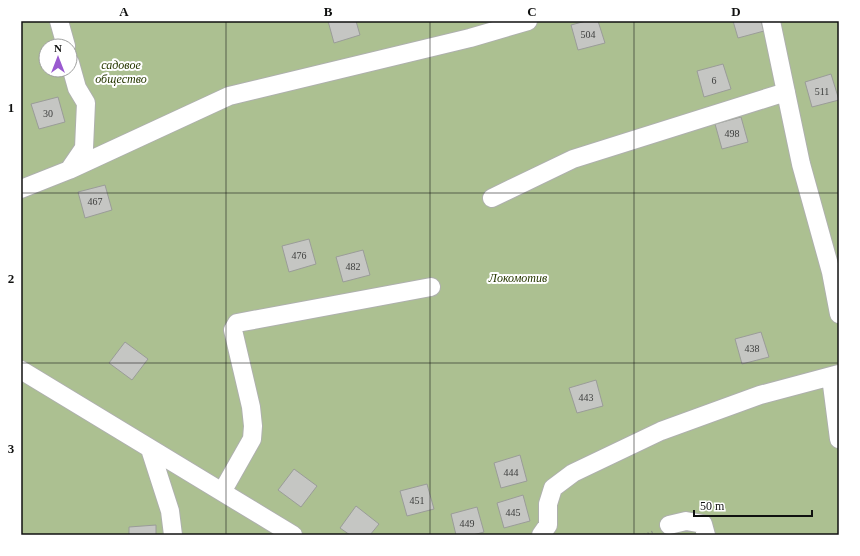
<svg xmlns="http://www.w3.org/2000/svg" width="860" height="556" viewBox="0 0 860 556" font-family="Georgia,serif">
<rect width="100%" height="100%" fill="#e2e4e0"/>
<path fill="#acc091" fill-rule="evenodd" d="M21 21H839V535H21ZM46 46H70V70H46Z"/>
<path fill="#c5c6c3" stroke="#9a9c98" d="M328 21H356L360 35 334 43Z
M586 21H598L605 43 578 50 571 25Z
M733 21H761L764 31 738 38Z
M723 64 731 89 704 97 697 71Z
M831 74 839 100 812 107 805 82Z
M58 97 65 122 39 129 31 104Z
M741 117 748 142 722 149 715 124Z
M105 185 112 210 85 218 78 192Z
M309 239 316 264 289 272 282 246Z
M363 250 370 275 343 282 336 257Z
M761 332 769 357 742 364 735 339Z
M125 342 148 359 132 380 109 363Z
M596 380 603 406 577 413 569 388Z
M520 455 527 481 501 488 494 463Z
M294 469 317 486 301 507 278 490Z
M427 484 434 509 407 516 400 491Z
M523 495 530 521 504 528 497 503Z
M356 506 379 524 370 535H350L340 528Z
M477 507 484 532 473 535H456L451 514Z
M156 525V535H129V527Z"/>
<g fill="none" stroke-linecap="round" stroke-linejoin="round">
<defs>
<path id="minor" d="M59 21 66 46
M771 21 801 164 831 272 839 314
M69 170 84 148 86 103 77 88 70 63
M21 189 69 170 229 96 470 38 528 21
M492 198 573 159 786 92
M21 370 293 535
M831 377 839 439
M150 449 170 511 173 535
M222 492 252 439 253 426 251 407 233 330 237 323 431 287
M669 525 686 521 703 524 706 535
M541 535 548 525V504L553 488 573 473 661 431 760 395 839 374"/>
</defs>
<use href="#minor" stroke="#aeb0ad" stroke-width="20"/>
<path stroke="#8a8c89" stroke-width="2.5" stroke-dasharray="1 3" stroke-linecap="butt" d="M644 535 655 531"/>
<use href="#minor" stroke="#fff" stroke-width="18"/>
</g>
<path fill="none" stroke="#101110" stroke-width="1" stroke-opacity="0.55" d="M226 21V535M430 21V535M634 21V535M21 193H839M21 363H839"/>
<g text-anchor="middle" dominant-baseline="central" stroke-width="4" stroke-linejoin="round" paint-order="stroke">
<g font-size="10" fill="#3d3e3d">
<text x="588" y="34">504</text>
<text x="714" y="80">6</text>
<text x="822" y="91">511</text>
<text x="48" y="113">30</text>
<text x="732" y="133">498</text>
<text x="95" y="201">467</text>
<text x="299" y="255">476</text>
<text x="353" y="266">482</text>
<text x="752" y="348">438</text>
<text x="586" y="397">443</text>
<text x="511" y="472">444</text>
<text x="417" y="500">451</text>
<text x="513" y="512">445</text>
<text x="467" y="523">449</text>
</g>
<g font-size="12" font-style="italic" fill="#273800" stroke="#fff">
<text x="121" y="65">садовое<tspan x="121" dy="14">общество</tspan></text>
<text x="518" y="278">Локомотив</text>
</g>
</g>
<rect width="860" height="556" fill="none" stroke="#ffffff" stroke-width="44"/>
<g transform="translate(58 58)"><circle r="19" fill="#ffffff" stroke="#9fa09f"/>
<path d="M0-3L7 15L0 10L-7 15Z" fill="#9a5ad0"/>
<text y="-6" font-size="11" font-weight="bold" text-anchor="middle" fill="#101110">N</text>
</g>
<path d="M694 510v6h118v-6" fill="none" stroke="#101110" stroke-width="2"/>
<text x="700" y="510" font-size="12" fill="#101110" stroke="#ffffff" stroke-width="3" paint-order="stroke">50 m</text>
<rect x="22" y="22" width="816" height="512" fill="none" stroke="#101110" stroke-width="1.5"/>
<g font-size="13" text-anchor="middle" font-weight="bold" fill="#101110">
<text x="124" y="16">A</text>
<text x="328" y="16">B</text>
<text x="532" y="16">C</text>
<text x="736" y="16">D</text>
<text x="11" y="112">1</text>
<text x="11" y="283">2</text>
<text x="11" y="453">3</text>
</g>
</svg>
